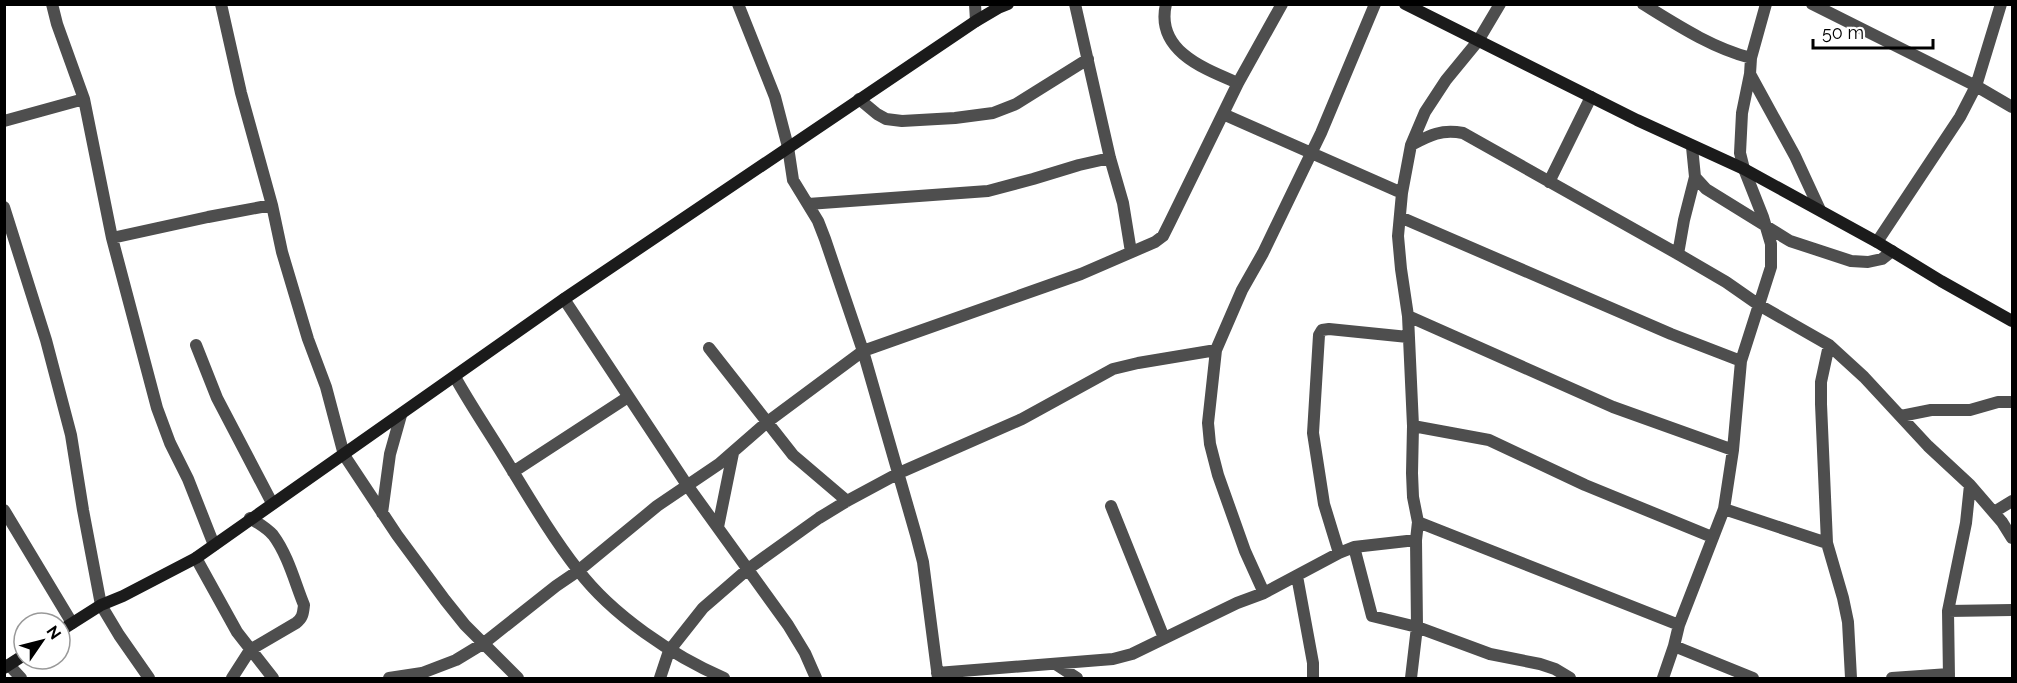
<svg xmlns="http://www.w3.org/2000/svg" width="2017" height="683" viewBox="0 0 2017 683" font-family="Raleway,sans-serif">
<rect width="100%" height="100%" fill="#fff"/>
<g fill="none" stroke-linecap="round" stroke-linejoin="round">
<path stroke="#4e4e4e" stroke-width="12" d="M52 4 57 24 84 99 112 238 157 408 170 443 188 479 214 545
M221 4 241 93 272 205 282 252 308 339 326 387 344 455 397 535 445 600 465 625 518 678
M738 4 775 97 788 147 793 180 818 221 825 239 863 351 916 535 923 562 938 678
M975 4 976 21
M1075 4 1110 158 1123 203 1131 252
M1166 4C1155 51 1205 69 1238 83
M1643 4C1677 25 1712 48 1751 58
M1812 4 1976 86 2012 107
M1750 74 1795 156 1820 210
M859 99 877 114 886 119 902 121 955 118 993 113 1016 104 1088 59
M1223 114 1402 193
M4 121 84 99
M1411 145C1430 135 1441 129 1463 133L1678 254 1726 282 1759 305 1829 345 1864 377 1928 446 1970 485 2002 522 2012 538
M1692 147 1695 177 1706 189 1790 241 1851 261 1868 262 1882 259 1892 251
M1549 182 1591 97
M808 204 988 191 1033 179 1079 165 1110 158
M4 207 46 340 71 435 83 510 101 605 119 635 149 678
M1400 217 1671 334 1741 361
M112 238 208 217 272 205
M1877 242 1960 117 1976 86 2001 4
M1678 254 1684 220 1695 177
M564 299 687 485 788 625 805 653 816 678
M1408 316 1613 407 1733 450
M196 345 217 398 272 503
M1829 345 1821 382V404L1827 543 1843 598 1848 622 1851 678
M709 348 793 455 847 501
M455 377C470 404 487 429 503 455 527 494 550 534 578 570 612 615 673 656 724 678
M1901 416 1931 410H1970L1998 402H2012
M1413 426 1489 440 1585 485 1712 537
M513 472 628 397
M1111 506 1164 638
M1724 509 1827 543
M4 510 72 623
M1994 512 2012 501
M382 513 390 454 401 415
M1418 522 1679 625
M718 527 733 453
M1354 547 1372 616 1417 627 1490 654 1540 664 1555 669 1570 678
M1339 553 1324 504 1313 433 1319 335 1322 330 1329 329 1408 337
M196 558 237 632 273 678
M1297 576 1313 663V678
M1264 593 1245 551 1218 475 1210 444 1208 423 1216 350 1242 290 1263 253 1321 133 1375 4
M1948 611 2012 610
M1674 646 1753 678
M9 665 21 678
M1057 665 1077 678
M937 673 1113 659 1132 654 1237 603 1264 593 1339 553 1354 547 1416 540
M232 678 250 650 296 623C303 618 303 613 304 605 295 583 288 555 273 535 267 528 258 523 250 518
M389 678 422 673 456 660 484 643 556 586 578 571 657 506 719 464 766 423 863 351 1081 274 1155 242 1163 236 1170 222 1238 83 1282 4
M660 678 669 651 703 608 748 569 819 518 847 501 899 473 1022 419 1113 369 1138 363 1216 350
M1411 678 1417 627 1416 540 1418 522 1413 497 1412 473 1413 426 1408 316 1401 269 1398 236 1402 193 1411 145 1425 112 1446 80 1478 41 1500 4
M1663 678 1674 646 1679 625 1724 509 1733 450 1741 361 1771 267V244L1763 217 1744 169 1740 153 1742 113 1750 74 1751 58 1766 4
M1892 678 1949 674
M1949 678 1948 611 1966 523 1970 485"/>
<path stroke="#1b1b1b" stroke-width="12" d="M1405 4 1637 120 1744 169 1877 242 1941 281 2012 321
M60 631 101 605 123 596 196 558 564 299 976 21 998 8 1008 4
M4 668 24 655"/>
</g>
<rect width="2017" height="683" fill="none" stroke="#000000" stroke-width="12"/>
<g transform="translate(42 641) rotate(55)"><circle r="28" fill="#ffffff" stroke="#999999" stroke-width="1.5"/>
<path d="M0-4.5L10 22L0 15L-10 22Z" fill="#000000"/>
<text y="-9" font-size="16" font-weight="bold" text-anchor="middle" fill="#000000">N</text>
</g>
<path d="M1813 39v9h120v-9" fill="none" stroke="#000000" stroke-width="3"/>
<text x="1822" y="39" font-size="18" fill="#000000" stroke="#ffffff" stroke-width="4.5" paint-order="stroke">50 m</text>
</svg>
